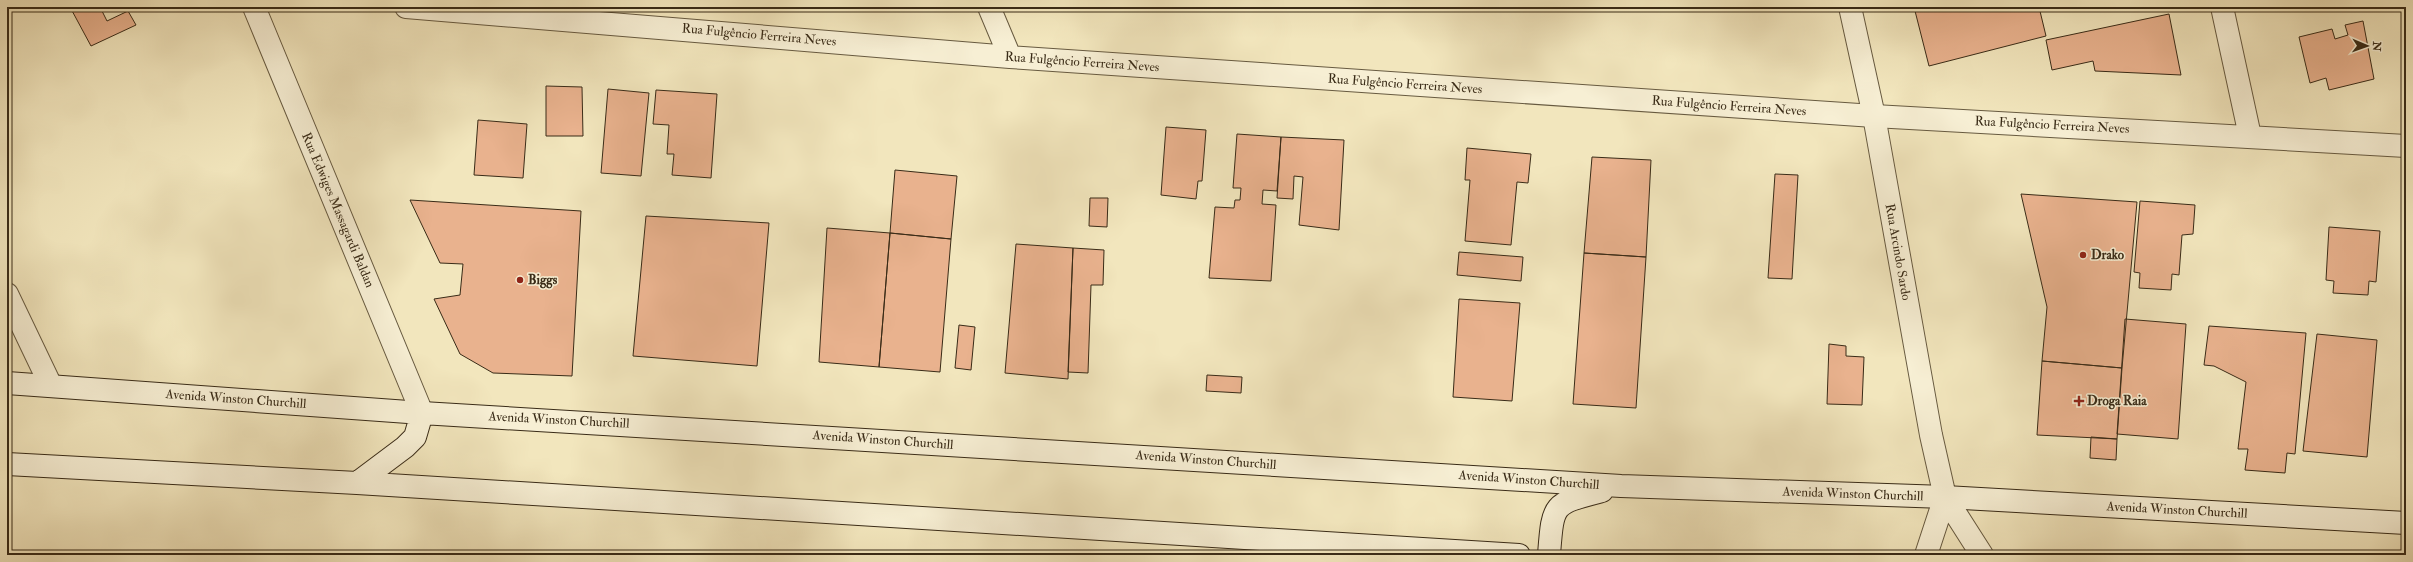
<svg xmlns="http://www.w3.org/2000/svg" width="2413" height="562" viewBox="0 0 2413 562" font-family="'IM FELL Double Pica',serif">
<rect width="100%" height="100%" fill="#f2e6bd"/>
<filter id="stains"><feTurbulence type="fractalNoise" baseFrequency=".005" numOctaves="4"/><feColorMatrix values="0 0 0 0 .2 0 0 0 0 .09 0 0 0 0 .02 0 0 0 .5 -.17"/></filter>
<radialGradient id="worn" r=".72"><stop offset=".6" stop-color="#630" stop-opacity="0"/><stop offset="1" stop-color="#630" stop-opacity=".3"/></radialGradient>
<path fill="#e9b28e" stroke="#392b17" d="M70 7H100L107 21 128 11 136 25 91 46Z
M1914 7H2039L2046 36 1929 66Z
M2169 14 2181 75 2095 71 2093 61 2052 70 2046 40Z
M2363 21 2374 79 2329 90 2326 78 2310 83 2299 37 2332 29 2335 39 2348 35 2345 25Z
M546 86 582 87 583 136H546Z
M608 89 649 93 641 176 601 173Z
M656 90 717 94 711 178 672 175 674 154H667L669 125 653 124Z
M478 120 527 124 523 178 474 175Z
M1166 127 1206 130 1202 181H1198L1196 199 1161 195Z
M1237 134 1281 137 1277 191 1263 190 1262 204 1276 205 1271 281 1209 278 1215 207 1234 208 1235 200H1240L1241 188H1233Z
M1281 137 1344 140 1339 230 1299 225 1303 177 1294 176 1293 199 1277 198Z
M1467 148 1531 154 1528 183 1517 182 1511 245 1465 241 1470 180H1465Z
M1592 157 1651 160 1646 257 1584 253Z
M895 170 957 176 951 239 890 233Z
M1775 174 1798 175 1792 279 1768 278Z
M2021 194 2137 202 2122 368 2042 361 2047 307Z
M1090 198H1108L1107 227 1089 226Z
M410 200 581 211 572 376 493 373 460 354 434 299 460 295 463 264 440 263Z
M2140 201 2195 205 2193 234 2182 235 2179 275 2172 274 2171 290 2139 288 2140 273 2134 272Z
M646 216 769 223 757 366 633 356Z
M2329 227 2380 231 2376 282 2369 281 2368 295 2333 293 2334 281 2326 280Z
M827 228 890 233 879 367 819 362Z
M890 233 951 239 940 372 879 367Z
M1016 244 1073 248 1068 379 1005 373Z
M1073 248 1104 250 1103 285H1091L1088 373 1068 372Z
M1459 252 1523 257 1521 281 1457 275Z
M1584 253 1646 257 1636 408 1573 404Z
M1459 299 1520 303 1512 401 1453 397Z
M2125 319 2186 324 2178 439 2117 434Z
M959 325 975 327 971 370 955 368Z
M2209 326 2306 333 2295 454 2287 453 2285 473 2245 470 2248 449H2238L2246 382 2214 366 2204 365Z
M2317 334 2377 340 2367 457 2303 451Z
M1829 344 1846 346V356L1864 357 1862 405 1827 404Z
M2042 361 2122 368 2117 439 2037 435Z
M1207 375 1242 377 1241 393 1206 391Z
M2091 437 2117 439 2116 460 2090 458Z"/>
<g fill="none" stroke-linecap="round" stroke-linejoin="round">
<defs>
<path id="minor" d="M254 7 422 413
M406 7 1010 57 1874 116 2406 146
M989 7 1010 57
M2222 7 2250 136
M7 294 51 386"/>
<path id="tertiary" d="M1850 7 1874 116 1931 435 1945 497 1982 555
M1926 555 1945 497"/>
<path id="secondary" d="M7 383 422 413 1621 486 1945 497 2406 523
M7 464 357 483 1519 555
M357 483 405 447 415 437 422 413
M1549 555C1553 503 1552 504 1602 491"/>
</defs>
<use href="#minor" stroke="#675a40" stroke-width="24"/>
<use href="#tertiary" stroke="#675a40" stroke-width="24"/>
<use href="#secondary" stroke="#392b17" stroke-width="24"/>
<use href="#minor" stroke="#f7efd4" stroke-width="22"/>
<use href="#tertiary" stroke="#f7efd4" stroke-width="22"/>
<use href="#secondary" stroke="#f7efd4" stroke-width="22"/>
</g>
<g fill="#8f2418" stroke="#f7efd4" stroke-width="1.5">
<circle cx="2083" cy="255" r="4"/>
<circle cx="520" cy="280" r="4"/>
<path d="M2077 395h4v4h4v4h-4v4h-4v-4h-4v-4h4z"/>
</g>
<g text-anchor="middle" dominant-baseline="central" stroke-width="3" stroke-linejoin="round" paint-order="stroke">
<g font-size="13" fill="#392b17" stroke="#f7efd4">
<text transform="translate(759 35) rotate(5)">Rua Fulgêncio Ferreira Neves</text>
<text transform="translate(1082 62) rotate(4)">Rua Fulgêncio Ferreira Neves</text>
<text transform="translate(1405 84) rotate(4)">Rua Fulgêncio Ferreira Neves</text>
<text transform="translate(1729 106) rotate(4)">Rua Fulgêncio Ferreira Neves</text>
<text transform="translate(2052 125) rotate(3)">Rua Fulgêncio Ferreira Neves</text>
<text transform="translate(338 210) rotate(67)">Rua Edwiges Massagardi Baldan</text>
<text transform="translate(1898 252) rotate(80)">Rua Arcindo Sardo</text>
<text transform="translate(236 399) rotate(4)">Avenida Winston Churchill</text>
<text transform="translate(559 420) rotate(3)">Avenida Winston Churchill</text>
<text transform="translate(883 440) rotate(4)">Avenida Winston Churchill</text>
<text transform="translate(1206 460) rotate(4)">Avenida Winston Churchill</text>
<text transform="translate(1529 480) rotate(4)">Avenida Winston Churchill</text>
<text transform="translate(1853 494) rotate(2)">Avenida Winston Churchill</text>
<text transform="translate(2177 510) rotate(3)">Avenida Winston Churchill</text>
</g>
<g font-size="13" font-weight="bold" fill="#392b17" stroke="#f7efd4" text-anchor="start">
<text x="2091" y="255">Drako</text>
<text x="528" y="280">Biggs</text>
<text x="2087" y="401">Droga Raia</text>
</g>
</g>
<rect width="2413" height="562" fill="none" stroke="#f2e6bd" stroke-width="24"/>
<rect x="8" y="8" width="2397" height="546" fill="none" stroke="#392b17" stroke-width="2"/>
<rect x="12" y="12" width="2389" height="538" fill="none" stroke="#392b17"/>
<g transform="translate(2367 46) rotate(92)" stroke="#f7efd4" stroke-width="3" paint-order="stroke">
<path d="M0-3L7 15L0 10L-7 15Z" fill="#392b17"/>
<text y="-6" font-size="11" font-weight="bold" text-anchor="middle" fill="#392b17">N</text>
</g>
<rect width="100%" height="100%" filter="url(#stains)"/>
<rect width="100%" height="100%" fill="url(#worn)"/>
</svg>
